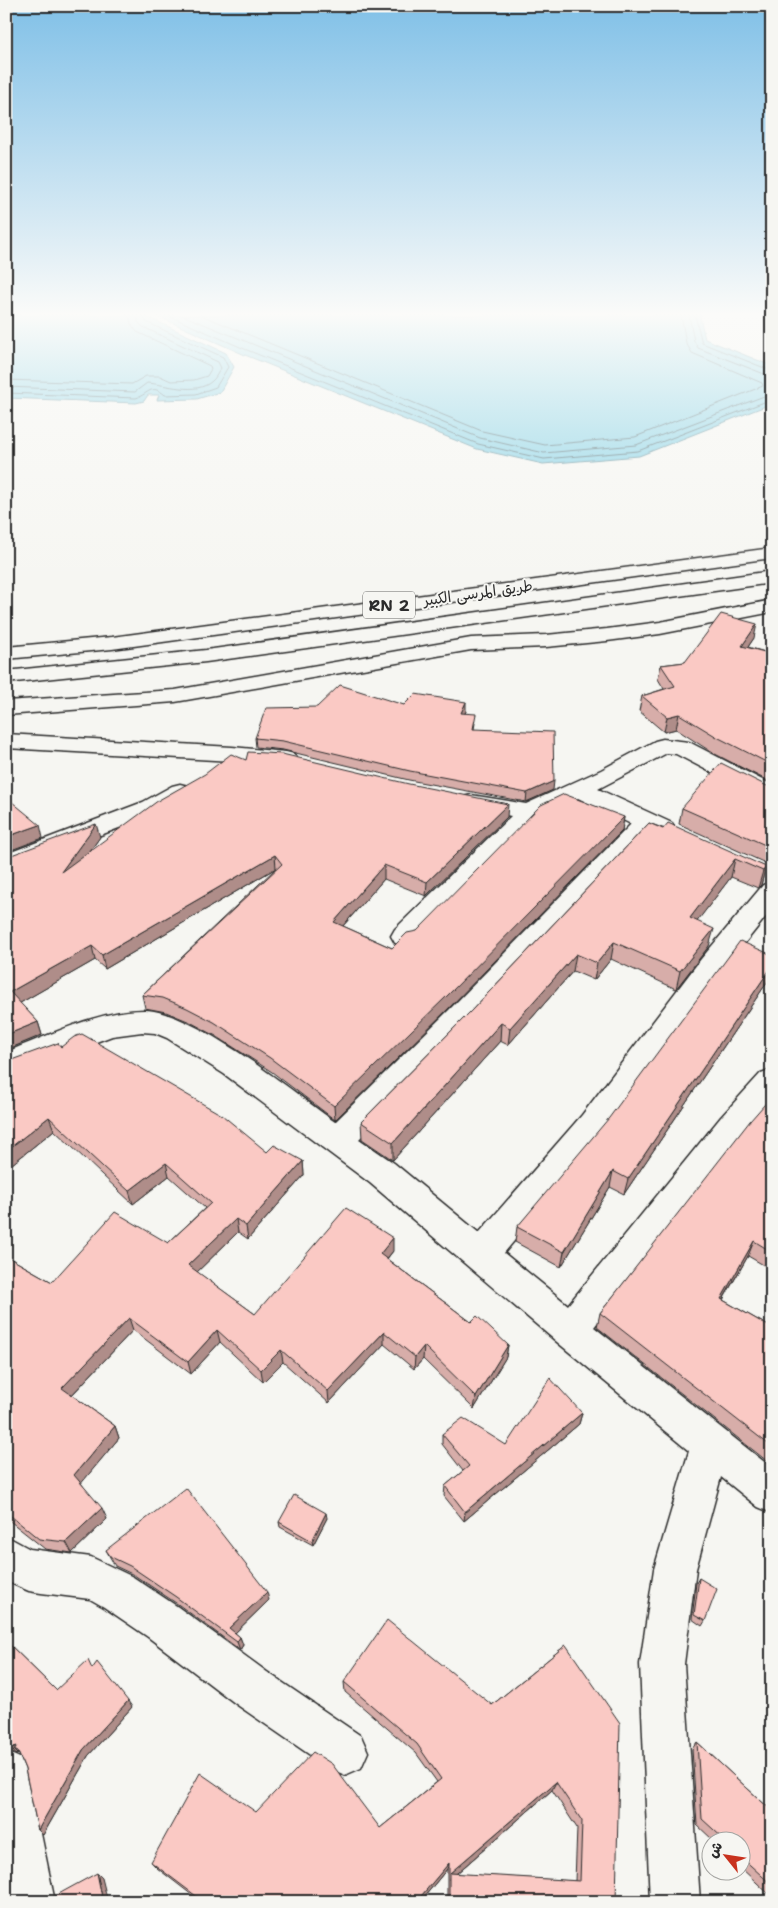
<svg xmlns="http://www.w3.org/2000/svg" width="778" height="1908" viewBox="0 0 778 1908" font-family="'Shantell Sans','Playpen Sans Arabic',sans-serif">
<rect width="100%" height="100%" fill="#f6f6f2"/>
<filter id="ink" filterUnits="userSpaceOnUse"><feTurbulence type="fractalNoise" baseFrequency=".02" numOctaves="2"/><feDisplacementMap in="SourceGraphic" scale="10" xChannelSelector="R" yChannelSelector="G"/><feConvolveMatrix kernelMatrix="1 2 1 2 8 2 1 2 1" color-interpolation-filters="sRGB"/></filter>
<g filter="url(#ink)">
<path fill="#85d1e5" stroke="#618f9b" d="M6 315H143L226 353 234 367 220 392 197 399 157 400 159 395H148L144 401 136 403 6 398Z
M155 315H701L700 317 705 339 772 366V402L768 405 639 456 543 464 477 449 245 355Z"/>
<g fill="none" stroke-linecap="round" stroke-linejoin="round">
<path stroke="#4f6d75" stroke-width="1" d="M167 315 247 350 478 444 544 459 638 451 772 399
M182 315 480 438 544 453 636 445 772 393
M201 315 482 431 545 445 635 437 763 386 762 383 692 353 686 343 681 315
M689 315 694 341 698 348 772 377
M695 315 702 343 772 371
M6 380 132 384 146 376H160L171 381 194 380 207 376 211 369 210 366 137 332 131 324 129 315
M6 387 135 392 147 383C165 384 196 396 212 381 216 378 218 372 221 368L218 362 143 327 138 322 137 315
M6 393 136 398C149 394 151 383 165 395L196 394 216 387 228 367 223 357 146 322 143 315"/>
<defs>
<path id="minor" d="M772 600V612L660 634 607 641 546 647 471 650 175 702 6 715V701L175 690 471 638 546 635 607 629 660 622Z
M6 734 232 747 286 752 294 754 297 759 294 764 286 766 232 761 6 748Z
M663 739 689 742 772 785V802L764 800 676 754 667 753 598 789 672 823 675 829 672 835 663 837 651 833 469 1026 359 1139 394 1163 479 1233 582 1115 701 959 763 885 772 882V909L721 973 604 1133 504 1253 568 1305 721 1117 761 1073 772 1069V1102L743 1135 594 1327 772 1468V1513L758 1507 721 1477 696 1569 684 1664 700 1902H650L640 1664 654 1569 689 1451 557 1342 370 1183 224 1074 167 1038 155 1033 142 1032 112 1036 6 1076V1052C48 1036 99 1010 144 1010 194 1011 292 1091 335 1122L449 1010 631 824 578 798 538 817 415 943 405 945 395 943 391 936 395 929 511 816 463 807 459 802 463 797 471 795 526 804 601 770 655 741Z
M180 784 188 786 192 791 188 796 161 812 6 871V854L143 802 172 786Z
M6 1536 30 1549 91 1557 133 1577 178 1607 267 1672 361 1736 368 1752 361 1768 345 1775 329 1768 236 1704 148 1637 104 1607 90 1599 41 1593 29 1591 6 1581Z
M6 1752 22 1759 29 1775 55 1902H6Z"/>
<path id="major" d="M772 548V558L112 649 6 659V647L112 637Z
M772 571V583L206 662 6 683V671L206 650Z"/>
</defs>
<use href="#minor" stroke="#2b2b2b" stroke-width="3"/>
<use href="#major" stroke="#2b2b2b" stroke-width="3"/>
<use href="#minor" fill="#f6f6f2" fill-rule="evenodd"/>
<use href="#major" fill="#f6f6f2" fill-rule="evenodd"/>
</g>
<path fill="#d7ada9" stroke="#2b2b2b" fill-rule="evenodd" d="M754 638 748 647 772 654V783L713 753 676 729 664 732 639 711 642 696 664 689 658 679 661 665 685 662Z
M404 705 466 711 465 713 475 723 474 729 553 790 526 802 409 780 283 750 256 747 255 738Z
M246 760 507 817 426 896 384 879 343 926 392 948 417 931 624 817 622 831 448 1009 335 1120 272 1072 216 1036 190 1022 166 1012 145 1008 142 995 276 868 105 969 95 960 20 1003 38 1022 42 1035 6 1050V857L100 837 90 851Z
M767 786 772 788V866L679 824 682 808Z
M649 823 766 867 761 885 758 888 731 877 697 921 709 946 676 989 611 959 594 980 573 971 508 1045 500 1041 393 1160 362 1139 361 1122 472 1010Z
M772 955V975L624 1194 610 1187 561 1267 515 1242 517 1227Z
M61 1047 267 1152 303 1161 304 1175 248 1239 238 1232 197 1272 255 1314 393 1251 387 1259 471 1322 508 1345 506 1357 474 1409 423 1359 414 1369 384 1344 329 1403 283 1362 263 1382 220 1342 191 1374 133 1330 72 1395 115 1426 119 1438 81 1483 107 1519 72 1553 45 1549 6 1518V1256L52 1282 168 1243 205 1208 169 1176 133 1204 54 1130 6 1169Z
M772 1096V1270L748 1256 723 1300 772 1328V1465L597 1327 600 1313Z
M582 1413 579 1424 464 1521 444 1496 445 1486 463 1471 442 1444V1434L506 1445Z
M327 1518 313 1545 280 1527 279 1522Z
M106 1550 269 1600 235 1633 240 1637 243 1645 240 1650 179 1605 134 1575 115 1566Z
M699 1578 705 1621 702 1626 692 1619 696 1583Z
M6 1641 56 1690 93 1668 132 1707 88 1756 43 1835 38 1830 25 1769 19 1755 18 1754 16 1755 6 1750Z
M566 1645 616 1902H447V1869L420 1902H201L157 1868 151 1862 256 1812 380 1828 437 1782 416 1753 345 1692 344 1682 492 1705ZM552 1790 577 1828 575 1881 456 1874Z
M697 1742 772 1811V1897L740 1867V1840H713L697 1825 692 1749Z"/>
<path fill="#af8d89" stroke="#2b2b2b" d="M757 624 754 638 739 660 742 646Z
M466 702V711L461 722V713Z
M679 714 676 729 664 732 667 717Z
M554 781 553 790 526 802 527 793Z
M508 804 507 817 426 896 427 882Z
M624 817 622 831 448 1009 335 1120 334 1106Z
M96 824 100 837 65 886 61 872Z
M40 825 43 838 6 852V837Z
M275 855 276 868 105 969 102 955Z
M735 859 731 877 686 936 690 918Z
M384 865V879L334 936V922Z
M766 867 761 885 758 888 763 871Z
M714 929 709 946 676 989 680 971Z
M614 942 611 959 594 980 597 963Z
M92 946 95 960 15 1006 10 992Z
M576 954 573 971 508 1045 510 1028Z
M772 966V975L624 1194 628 1179Z
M38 1022 42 1035 6 1050V1035Z
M501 1023 500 1041 393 1160V1143Z
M49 1117 54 1130 6 1169V1151Z
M303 1161 304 1175 248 1239 246 1226Z
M166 1163 169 1176 133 1204 129 1191Z
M613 1171 610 1187 561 1267 564 1252Z
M236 1219 238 1232 191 1278 188 1265Z
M393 1238V1251L380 1267V1254Z
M754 1241 748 1256 715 1313 721 1299Z
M129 1318 133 1330 67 1400 62 1388Z
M217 1330 220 1342 191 1374 188 1362Z
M384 1332V1344L329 1403 328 1391Z
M508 1345 506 1357 474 1409 476 1397Z
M424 1346 423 1359 414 1369 415 1357Z
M281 1350 283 1362 263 1382 261 1370Z
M582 1413 579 1424 464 1521 465 1512Z
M115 1426 119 1438 79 1486 74 1475Z
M102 1508 107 1519 72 1553 66 1542Z
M326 1513 327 1518 313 1545 312 1541Z
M267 1592 269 1600 232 1636 229 1628Z
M240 1637 243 1645 240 1650 237 1642Z
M128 1701 132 1707 88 1756 43 1835 38 1830 83 1750Z
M17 1746 14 1750 18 1754 16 1755 11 1748Z
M556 1782 552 1790 449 1880 450 1873Z
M449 1863 447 1869 420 1902H416Z
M97 1873 102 1878 108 1902H103Z"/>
<path fill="#fac9c4" stroke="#2b2b2b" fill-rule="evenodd" d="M721 614 757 624 742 646 772 654V765L717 737 679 714 667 717 642 696 675 686 661 665 685 662Z
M340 685 404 705 415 694 466 702 461 713 476 714 473 729 553 732 554 781 527 793 410 771 283 741 255 738 266 708 317 707Z
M248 752 282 754 409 784 508 804 427 882 384 865 334 922 392 948 407 933 417 931 541 805 564 794 624 817 448 995 334 1106 270 1058 214 1022 187 1008 163 998 142 995 282 864 275 855 102 955 92 946 10 992 38 1022 6 1035V857L96 824 61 872 159 800 205 774 231 754 246 760Z
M721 763 767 786 772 788V848L682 808Z
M6 797 40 825 6 837Z
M649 823 663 829 668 823 766 867 763 871 735 859 690 918 714 929 680 971 614 942 597 963 576 954 510 1028 501 1023 393 1143 361 1122 472 1010Z
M740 941 772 955V966L628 1179 613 1171 564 1252 517 1227 609 1118Z
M82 1034 222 1115 267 1152 274 1145 303 1161 246 1226 236 1219 188 1265 255 1314 346 1208 393 1238 380 1254 471 1322 477 1316 508 1345 476 1397 424 1346 415 1357 384 1332 328 1391 281 1350 261 1370 217 1330 188 1362 129 1318 62 1388 115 1426 74 1475 102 1508 66 1542 39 1539 6 1512V1256L52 1282 115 1212 168 1243 211 1203 166 1163 129 1191 49 1117 6 1151V1062L58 1043 61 1047 74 1037Z
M772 1096V1252L754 1241 721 1299 772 1328V1447L600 1313 750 1121Z
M550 1378 582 1413 465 1512 445 1486 469 1466 442 1434 463 1418 506 1445Z
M186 1488 267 1592 229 1628 240 1637 237 1642 176 1597 130 1566 111 1557 106 1550Z
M294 1495 326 1513 312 1541 279 1522Z
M699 1578 717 1589 705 1621 694 1615Z
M387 1620 492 1705 566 1645 620 1723 616 1902H449V1863L416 1902H204L151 1862 200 1773 256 1812 313 1752 332 1764 380 1828 441 1779 417 1744 344 1682ZM556 1782 582 1821 580 1881 450 1873Z
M6 1641 56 1690 88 1660 92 1669 97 1662 128 1701 83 1750 38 1830 25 1769 18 1752 14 1750 17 1746 11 1748 6 1747Z
M697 1742 772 1811V1885L740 1856V1840H725L702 1819Z
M97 1873 103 1902H44Z"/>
</g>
<linearGradient id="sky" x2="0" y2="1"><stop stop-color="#80c0e7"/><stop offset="0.54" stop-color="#fbfbf9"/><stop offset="1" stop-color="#fbfbf9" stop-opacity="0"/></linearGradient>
<rect width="778" height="582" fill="url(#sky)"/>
<g text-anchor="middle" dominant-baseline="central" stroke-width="4" stroke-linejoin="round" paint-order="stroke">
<g font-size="15" fill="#2b2b2b" stroke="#f6f6f2">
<text transform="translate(478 593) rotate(-8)">طريق المرسى الكبير</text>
</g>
<rect fill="#f6f6f2" stroke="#686867" stroke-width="1" x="363" y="591.5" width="52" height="27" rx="4"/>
<g font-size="16" font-weight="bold" fill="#2b2b2b">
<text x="389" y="605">RN 2</text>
</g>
</g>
<rect width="778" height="1908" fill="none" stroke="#f6f6f2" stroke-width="25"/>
<rect x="12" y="12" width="753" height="1883" fill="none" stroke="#2b2b2b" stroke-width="2" filter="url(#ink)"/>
<g transform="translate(726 1856) rotate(300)"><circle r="24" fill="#f6f6f2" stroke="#a5a5a2"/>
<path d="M0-4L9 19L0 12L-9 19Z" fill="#c8321e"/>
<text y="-8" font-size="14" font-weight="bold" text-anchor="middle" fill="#2b2b2b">ش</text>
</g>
</svg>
